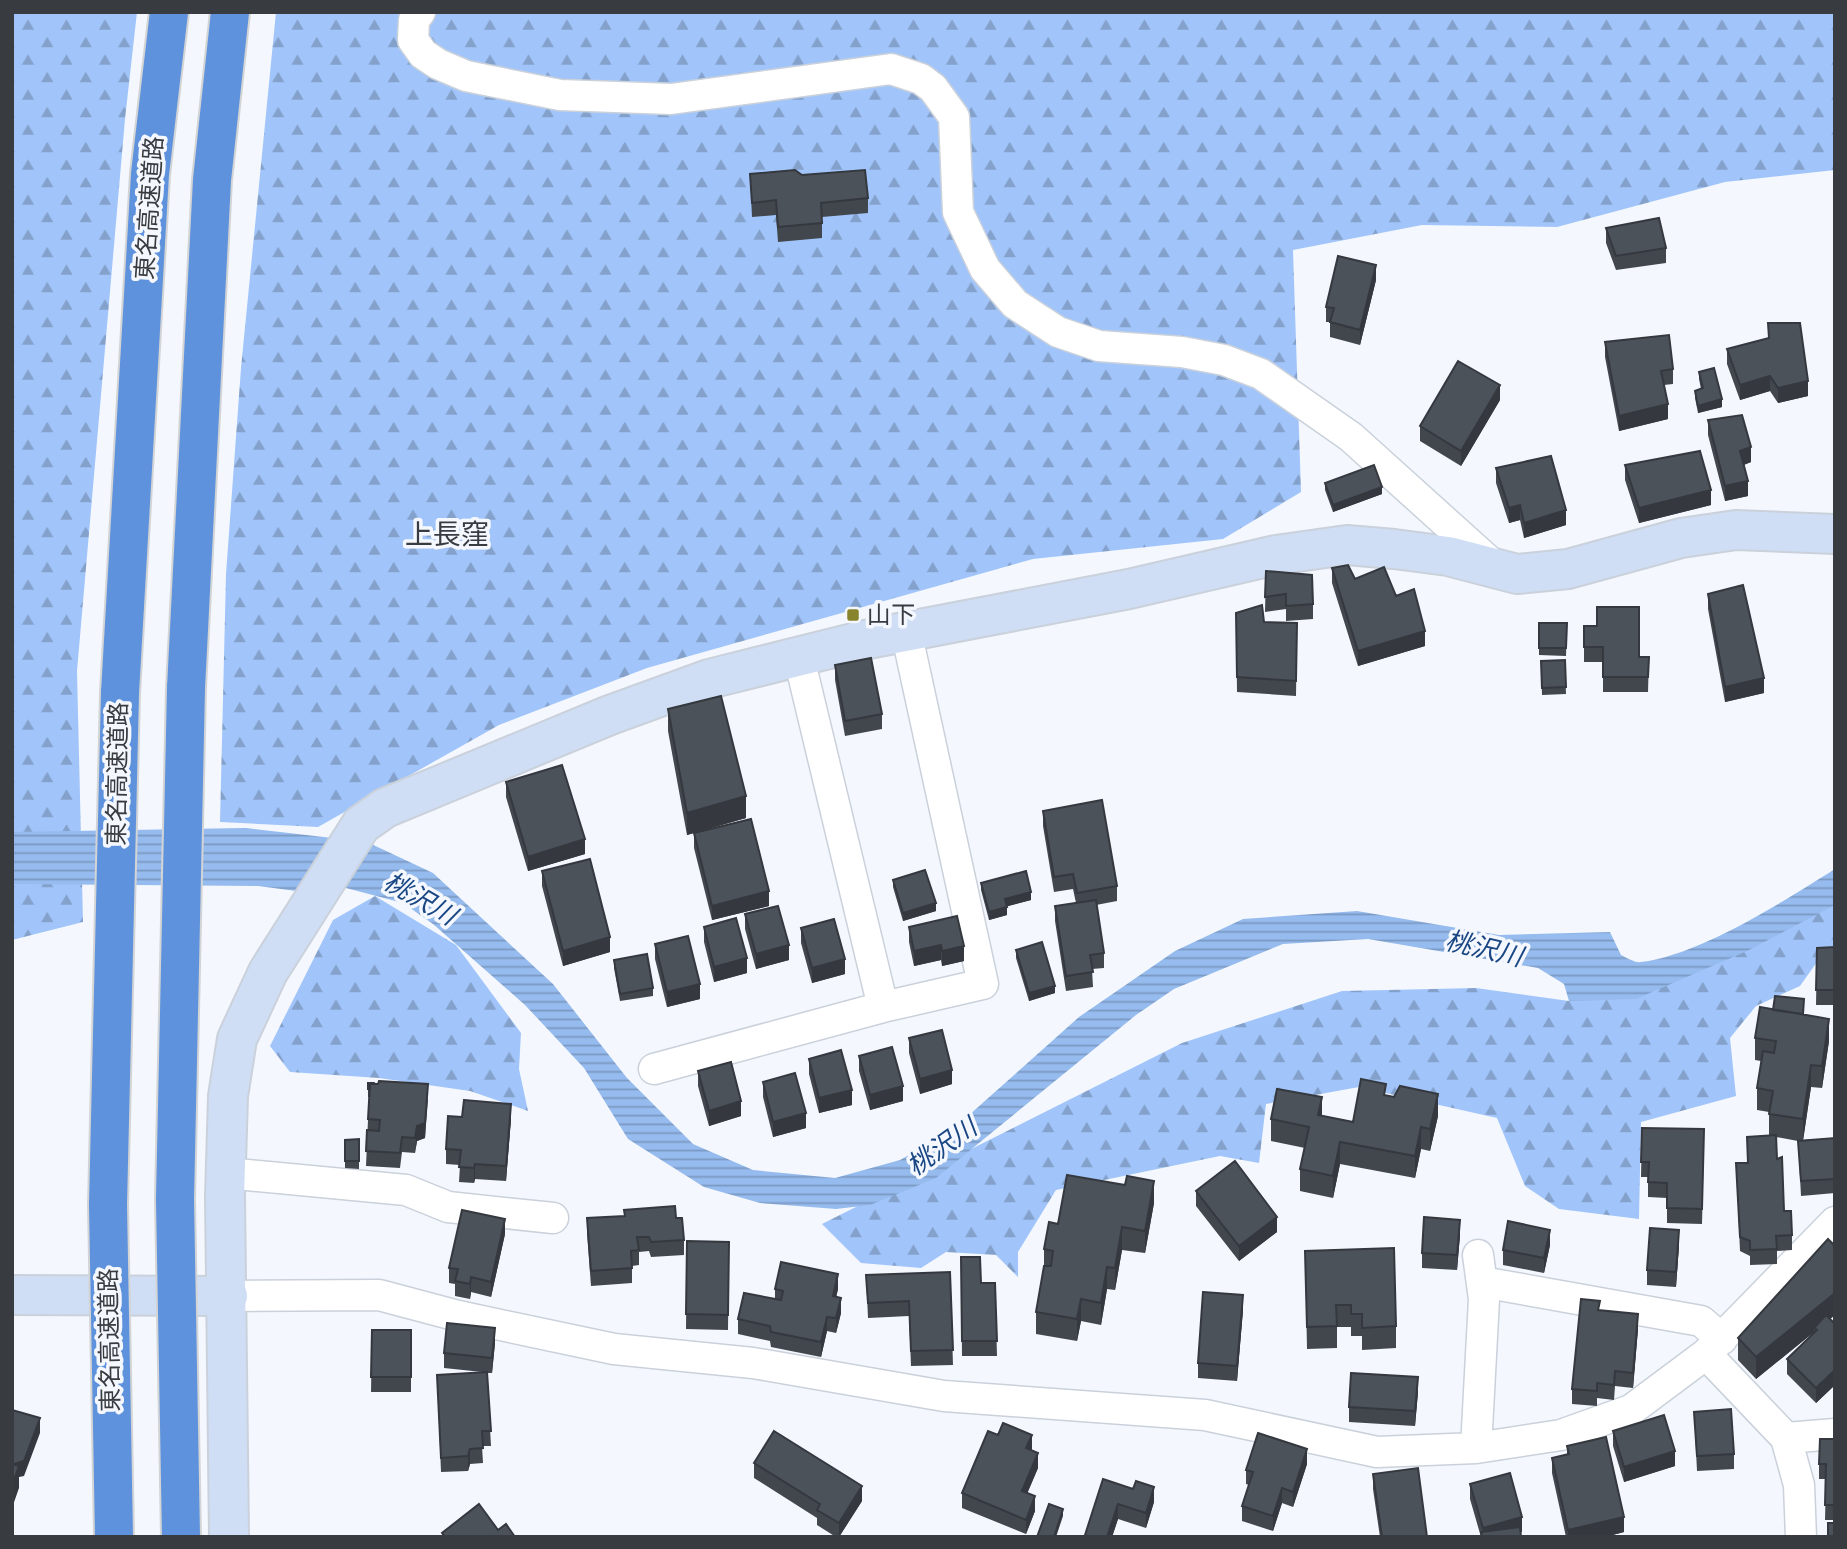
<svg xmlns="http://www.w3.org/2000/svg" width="1847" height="1549" viewBox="0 0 1847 1549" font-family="'Varela Round','Noto Sans JP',sans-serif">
<defs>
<pattern id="forest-firs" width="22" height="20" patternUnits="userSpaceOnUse" patternTransform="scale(1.75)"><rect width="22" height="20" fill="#a1c5fa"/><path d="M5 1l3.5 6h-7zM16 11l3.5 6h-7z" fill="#84a1cc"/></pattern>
<pattern id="water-rules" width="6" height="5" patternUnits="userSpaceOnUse" patternTransform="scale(1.75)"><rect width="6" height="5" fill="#96bbee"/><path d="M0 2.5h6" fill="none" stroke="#7b99c2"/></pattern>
</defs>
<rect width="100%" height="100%" fill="#f4f8fe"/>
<path fill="url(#forest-firs)" d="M12 12H137L125 119 77 671 83 922 12 940Z
M276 12H1835V170L1725 182 1557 227 1422 225 1293 250 1301 492 1223 539 1033 559 647 668 499 725 318 827 220 822 226 574 241 368Z
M375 896 456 945 521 1033 519 1069 528 1111 470 1091 379 1078 290 1072 270 1046 333 920Z
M1835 897V952L1817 962 1800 986 1756 1006 1730 1038 1736 1096 1641 1122 1639 1219 1559 1209 1525 1186 1497 1118 1359 1087 1266 1104 1259 1163 1220 1156 1056 1190 1018 1252V1277L996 1255 946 1252 921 1268 861 1263 822 1224 1182 1043 1342 991 1476 988 1569 1001Z"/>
<path fill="url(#water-rules)" d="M246 828 367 842 433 873 553 984 627 1078 693 1144 753 1170 835 1178 900 1160 950 1132 1079 1017 1175 951 1243 919 1357 911 1499 935 1610 932 1621 955C1627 958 1635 963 1641 962 1700 955 1784 901 1835 869V905L1747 951 1636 999 1569 1001 1564 984 1538 968 1368 939 1283 944 1174 989 1136 1015 936 1178 870 1205 836 1209 760 1203 704 1187 628 1139 584 1068 525 1005 433 924 403 903 346 888 304 892 258 886 12 884V832Z"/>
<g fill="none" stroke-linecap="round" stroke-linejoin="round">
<defs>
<path id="street" d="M420 12 414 20 413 40 423 54 438 64 466 76 560 95 671 99 891 69 921 79 933 88 954 117 958 212 985 269 1015 304 1058 332 1099 346 1182 352 1224 360 1261 374 1351 437 1493 565
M799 658 883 1007
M654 1069 883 1007 983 984 906 631
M226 1173 406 1190 448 1207 553 1218
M1482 1282 1701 1321 1722 1339
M228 1296 379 1295 458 1316 614 1349 753 1363 944 1396 1205 1415 1377 1452 1476 1448 1561 1435 1631 1410 1706 1354 1835 1222
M1706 1354 1786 1438 1799 1485 1801 1537
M1786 1438 1835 1434
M1476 1448 1484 1299 1478 1255"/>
<path id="secondary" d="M12 1295 228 1296
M229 1537 225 1197 228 1096 237 1039 268 972 361 825 385 808 610 715 709 679 873 638 1129 589 1276 555 1347 545 1394 549 1448 556 1517 574 1568 569 1681 538 1736 530 1835 534"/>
<path id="highway" d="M186 688 212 180 230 12
M120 693 150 174 169 12"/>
</defs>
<use href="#street" stroke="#cad1db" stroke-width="33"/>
<use href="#secondary" stroke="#cad1db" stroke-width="42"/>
<use href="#highway" stroke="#d3d4d5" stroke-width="42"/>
<use href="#street" stroke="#fff" stroke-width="30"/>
<use href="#secondary" stroke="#cfdef4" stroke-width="38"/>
<use href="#highway" stroke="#5e92dc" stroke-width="38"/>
<defs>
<path id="highway-bridge" d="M114 1537 108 1205 120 693
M181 1537 175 1199 186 688"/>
</defs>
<use href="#highway-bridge" stroke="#d3d4d5" stroke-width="42" stroke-linecap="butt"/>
<use href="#highway-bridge" stroke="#5e92dc" stroke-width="38"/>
</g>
<path fill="#41474d" d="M750 174 802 175 868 198V213L822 217V238L778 242 776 215 752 217Z
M1606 228 1666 248V263L1616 270 1606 243Z
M1376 280 1360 345 1330 337V322H1326V307Z
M1768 323 1808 396 1778 403 1770 391 1740 400 1727 364V349L1768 338Z
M1605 342 1673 369V384L1664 385 1668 419 1619 431 1605 357Z
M1699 372 1722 407 1698 413 1695 398V391L1701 389 1699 379Z
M1500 400 1461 466 1420 441V426Z
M1708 420 1751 462 1744 465 1748 496 1725 501 1708 435Z
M1625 465 1711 505 1639 523 1625 480Z
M1496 468 1566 525 1524 538 1520 520 1509 523 1496 483Z
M1325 483 1382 494 1333 512 1325 490Z
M1332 568 1396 596 1425 646 1358 666 1332 583Z
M1266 571 1313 604V619L1286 621V609L1265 612Z
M1708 594 1764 693 1725 702 1708 609Z
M1236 613 1264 622 1297 623 1296 696 1237 692Z
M1539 623H1567L1566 656 1539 655Z
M1584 626 1639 657H1649L1648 692H1603V662H1584Z
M1565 660 1566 694 1542 695 1541 661Z
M835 665 882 714V729L845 736 835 680Z
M668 709 746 818 687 835 668 731Z
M506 782 585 854 528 871 506 797Z
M1043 811 1117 886V901L1096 905 1104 953V968L1092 969 1093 987 1066 991 1055 921V906L1076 903 1073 889 1054 892 1043 826Z
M694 833 769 906 712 920 694 848Z
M542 871 610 952 563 966 542 886Z
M893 880 936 911 903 921 893 887Z
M981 883 1031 900 1007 906V915L989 920 981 890Z
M745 914 789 960 756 969 745 929Z
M704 927 747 973 714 982 704 942Z
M909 927 964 961 942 966 941 960 914 966 909 942Z
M801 928 845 974 812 983 801 943Z
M655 944 700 999 667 1007 655 959Z
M1835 947V1005H1816L1817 948Z
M1016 950 1055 993 1029 1001 1016 958Z
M614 960 653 988V996L620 1001 614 968Z
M1803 1015 1829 1041 1822 1088 1811 1087 1803 1140 1835 1138V1193L1801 1196 1798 1141 1776 1137 1777 1159 1784 1211 1792 1235V1250L1777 1251V1264L1750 1265V1256L1740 1251 1736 1163H1747V1137L1769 1135V1112L1757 1110V1088L1761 1061 1755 1060V1038Z
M909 1038 952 1084 920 1094 909 1053Z
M859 1056 903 1101 870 1110 859 1071Z
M809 1059 852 1105 819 1113 809 1074Z
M698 1071 741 1116 709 1126 698 1086Z
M763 1082 806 1128 773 1137 763 1097Z
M368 1083 428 1099 425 1138 417 1141 415 1153 402 1152 400 1168 366 1166 369 1097H368Z
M1386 1096 1438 1116 1430 1151 1421 1149 1415 1178 1340 1164 1333 1198 1300 1191V1169L1305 1148 1271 1141V1119L1322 1116 1353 1122Z
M462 1117 511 1119 506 1181 475 1179 474 1183 459 1182 460 1165 446 1164V1149Z
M1642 1128 1704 1144 1702 1224 1667 1223V1198L1648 1197V1177H1641Z
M359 1139V1169L345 1168V1140Z
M1196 1191 1277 1232 1239 1261 1196 1206Z
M1154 1203 1145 1253 1122 1250 1115 1290 1107 1289 1101 1325 1081 1321 1077 1341 1036 1334V1312L1044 1266V1249L1058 1224Z
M587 1218H676L684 1240V1255L651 1257 649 1251 639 1252V1265L632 1266V1283L591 1286 587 1233Z
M505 1234 491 1297 471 1292 470 1299 455 1296V1284L449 1283V1268Z
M1460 1235 1457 1270 1422 1268V1253Z
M687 1241 729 1242 728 1330 686 1329Z
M1550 1245 1544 1273 1503 1265V1250Z
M1679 1245 1676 1287 1647 1285V1270Z
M1835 1246V1315L1830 1319 1835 1324V1385L1816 1403 1787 1374V1359L1814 1332 1756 1379 1738 1360V1338Z
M1305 1251 1396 1326V1348L1362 1350V1336H1351V1327H1337V1348L1307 1349Z
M961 1257 981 1283H995L997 1356H962Z
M950 1272 953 1365 911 1366 909 1316 868 1318 866 1275Z
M775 1289H838L836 1297 841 1313 836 1333 827 1331 821 1357 771 1347 770 1341 738 1334V1319L775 1299Z
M1243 1310 1237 1381 1198 1378V1363Z
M1600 1310 1638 1329 1633 1388 1615 1386 1614 1400 1597 1398V1406L1572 1404V1389Z
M372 1330H411V1392H371Z
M495 1343 492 1373H487L491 1446H482L483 1463 470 1464 468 1471 441 1472 437 1375 482 1372 444 1368V1353Z
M1418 1392 1415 1426 1349 1422V1407Z
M1694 1412 1734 1454V1469L1697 1471Z
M1613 1431 1675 1466 1624 1482 1613 1446Z
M1835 1439V1520H1825L1826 1479H1819V1464Z
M1567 1446 1624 1532 1605 1537H1566L1552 1473V1458L1567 1455Z
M1032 1450 1038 1468 1027 1493 1035 1511 1026 1534 962 1508V1493Z
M754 1463 862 1501 839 1537H836L817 1525V1518L754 1478Z
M1307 1464 1293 1507 1282 1503 1273 1531 1242 1521V1506L1249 1485 1246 1484V1470Z
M1373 1474 1427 1537H1380L1373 1489Z
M1103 1479 1154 1502 1146 1528 1118 1519 1112 1537H1085Z
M1470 1484 1522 1532H1520L1521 1537H1481L1470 1499Z"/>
<path fill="#35393f" d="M1376 265V280L1360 345V330Z
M1770 376V391L1740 400V385Z
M1808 381V396L1778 403V388Z
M1500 385V400L1461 466V451Z
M1722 399V407L1698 413V406Z
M1668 404V419L1619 431V416Z
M1751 447V462L1740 466V451Z
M1748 481V496L1725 501V486Z
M1382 487V494L1333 512V505Z
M1711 490V505L1639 523V508Z
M1520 505V520L1509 523V508Z
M1566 510V525L1524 538V523Z
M1425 631V646L1358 666V651Z
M1764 678V693L1725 702V687Z
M746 796V818L687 835V813Z
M585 839V854L528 871V857Z
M769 891V906L712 920V906Z
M1031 892V900L1005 907V899Z
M936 903V911L903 921V913Z
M1007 907V915L989 920V912Z
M610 937V952L563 966V951Z
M789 945V960L756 969V954Z
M941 945V960L914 966V951Z
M964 946V961L942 966V951Z
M747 958V973L714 982V967Z
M845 959V974L812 983V968Z
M700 984V999L667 1007V992Z
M1055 986V993L1029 1001V993Z
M1829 1019V1041L1822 1088V1066Z
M1811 1065V1087L1803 1141V1119Z
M952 1070V1084L920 1094V1079Z
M428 1084 425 1138 417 1141 415 1153 417 1126Z
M903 1086V1101L870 1110V1095Z
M852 1090V1105L819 1113V1098Z
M1438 1094V1116L1430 1151V1129Z
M1322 1097V1119L1318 1115Z
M741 1101V1116L709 1126V1111Z
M511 1104V1119L506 1181V1166Z
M806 1113V1128L773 1137V1122Z
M1421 1127V1149L1415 1178V1156Z
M1340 1142V1164L1333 1198V1176Z
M475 1164V1179L474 1183V1168Z
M1154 1181V1203L1145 1253V1231Z
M1277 1217V1232L1239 1261V1246Z
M505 1219V1234L491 1297V1282Z
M1460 1220V1235L1457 1270V1255Z
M1122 1227V1250L1115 1290V1268Z
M1550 1230V1245L1544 1273V1258Z
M1679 1230V1245L1676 1287V1272Z
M1107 1267V1289L1101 1325V1303Z
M838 1274V1289L833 1311V1296Z
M471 1277V1292L470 1299V1284Z
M1835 1293V1315L1816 1330 1814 1328V1332L1756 1379V1357Z
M1243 1295V1310L1237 1381V1366Z
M841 1298V1313L836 1333V1318Z
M1081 1299V1321L1077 1341V1319Z
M1638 1314V1329L1633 1388V1373Z
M827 1317V1331L821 1357V1342Z
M495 1328V1343L492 1373V1358Z
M1835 1370V1385L1816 1403V1388Z
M1418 1377V1392L1415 1426V1411Z
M40 1418V1433L24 1476 19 1477V1488L12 1508 14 1464Z
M1032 1435V1450L1026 1448Z
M470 1449V1464L468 1471V1456Z
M1307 1449V1464L1293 1507V1492Z
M1675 1451V1466L1624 1482V1467Z
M1038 1453V1468L1022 1506V1491Z
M862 1486V1501L839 1537V1523Z
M1154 1487V1502L1146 1528V1513Z
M1282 1488V1503L1273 1531V1516Z
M1035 1496V1511L1026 1534V1520Z
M1118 1504V1519L1112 1537H1107Z
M1063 1509V1516L1056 1537H1054Z
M1522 1517V1532L1505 1537H1483V1528Z
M1624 1517V1532L1605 1537H1568V1530Z"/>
<path fill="#4c525a" stroke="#35393f" stroke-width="2" d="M795 170 802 175 865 170 868 198 821 203 822 223 778 227 776 200 752 203 750 174Z
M1659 218 1666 248 1616 256 1606 228Z
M1338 256 1376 265 1360 330 1330 322 1334 308 1326 307Z
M1768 323H1800L1808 381 1778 388 1770 376 1740 385 1727 349 1769 338Z
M1669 335 1673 369 1661 371 1668 404 1619 416 1605 342Z
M1458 361 1500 385 1461 451 1420 426Z
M1714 368 1722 399 1698 406 1695 391 1703 388 1699 372Z
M1742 415 1751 447 1740 451 1748 481 1725 486 1708 420Z
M1700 451 1711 490 1639 508 1625 465Z
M1551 456 1566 510 1524 523 1520 505 1509 508 1496 468Z
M1374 465 1382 487 1333 505 1325 483Z
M1348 565 1355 579 1384 567 1396 596 1414 589 1425 631 1358 651 1332 568Z
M1266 571 1312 575 1313 604 1286 606V594L1265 597Z
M1743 585 1764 678 1725 687 1708 594Z
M1262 605 1264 622 1297 623 1296 681 1237 677 1236 613Z
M1597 607H1639V657H1649L1648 677H1603V647H1584V626H1597Z
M1539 623H1567L1566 648H1539Z
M871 658 882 714 845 721 835 665Z
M1565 660 1566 687 1542 688 1541 661Z
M721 696 746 796 687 813 668 709Z
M562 765 585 839 528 857 506 782Z
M1102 800 1117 886 1077 893 1073 874 1054 877 1043 811Z
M751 819 769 891 712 906 694 833Z
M590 859 610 937 563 951 542 871Z
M925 870 936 903 903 913 893 880Z
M1026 871 1031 892 1005 899 1007 907 989 912 981 883Z
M1096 900 1104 953 1090 955 1093 972 1066 976 1055 906Z
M778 906 789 945 756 954 745 914Z
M957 916 964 946 942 951 941 945 914 951 909 927Z
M736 918 747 958 714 967 704 927Z
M834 919 845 959 812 968 801 928Z
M688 936 700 984 667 992 655 944Z
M1042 942 1055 986 1029 993 1016 950Z
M1835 947V990H1816L1817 948Z
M647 954 653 988 620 994 614 960Z
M1775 996 1804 999 1803 1014 1773 1010Z
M1760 1007 1829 1019 1822 1066 1811 1065 1803 1119 1769 1114 1773 1091 1757 1088 1763 1051 1774 1053 1776 1041 1755 1038Z
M942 1030 952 1070 920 1079 909 1038Z
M892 1047 903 1086 870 1095 859 1056Z
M841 1050 852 1090 819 1098 809 1059Z
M731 1062 741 1101 709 1111 698 1071Z
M795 1073 806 1113 773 1122 763 1082Z
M1361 1079 1386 1084 1384 1095 1394 1097 1400 1086 1438 1094 1430 1129 1421 1127 1415 1156 1340 1142 1333 1176 1300 1169 1309 1127 1271 1119 1277 1089 1322 1097 1318 1115 1353 1122Z
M379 1081 428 1084 425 1123 417 1126 415 1138 402 1137 400 1153 366 1151 367 1130 379 1131 380 1120 368 1119 370 1084H378Z
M368 1083H374L375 1084H370V1089H368Z
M464 1100 511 1104 506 1166 475 1164 474 1168 459 1167 461 1150 446 1149 448 1116 462 1117Z
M1642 1128 1704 1129 1702 1209 1667 1208V1183L1648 1182 1649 1162H1641Z
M1776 1135 1777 1159 1782 1157 1784 1211H1791L1792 1235 1776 1236 1777 1249 1750 1250V1241L1740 1237 1736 1163H1748L1747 1137Z
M1835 1138V1179L1801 1181 1798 1141Z
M359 1139V1161H345V1140Z
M1235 1161 1277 1217 1239 1246 1196 1191Z
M1067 1175 1125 1185 1127 1176 1154 1181 1145 1231 1122 1227 1115 1268 1107 1267 1101 1303 1081 1299 1077 1319 1036 1312 1044 1266H1051L1053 1251 1044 1249 1049 1222 1058 1224Z
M675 1206 676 1218H682L684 1240 651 1242 649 1237H637L639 1250 631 1251 632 1268 591 1271 587 1218 625 1216 624 1210Z
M462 1210 505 1219 491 1282 471 1277 470 1284 455 1281 458 1269 449 1268Z
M1424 1217 1460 1220 1457 1255 1422 1253Z
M1508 1221 1550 1230 1544 1258 1503 1250Z
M1650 1228 1679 1230 1676 1272 1647 1270Z
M1828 1239 1835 1246V1293L1756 1357 1738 1338Z
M687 1241 729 1242 728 1315 686 1314Z
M1394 1248 1396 1326 1362 1328V1314H1351V1305H1336L1337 1326 1307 1327 1305 1251Z
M961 1257H980L981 1283H995L997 1341H962Z
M781 1262 838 1274 833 1296 841 1298 836 1318 827 1317 821 1342 771 1332 770 1326 738 1319 744 1293 781 1300 783 1291 775 1289Z
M950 1272 953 1350 911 1351 909 1301 868 1303 866 1275Z
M1203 1292 1243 1295 1237 1366 1198 1363Z
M1581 1299 1600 1301 1598 1310 1638 1314 1633 1373 1615 1371 1614 1385 1597 1383V1391L1572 1389Z
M1826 1315 1835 1324V1370L1816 1388 1787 1359 1817 1330 1814 1328Z
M447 1323 495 1328 492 1358 444 1353Z
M372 1330H411V1377H371Z
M487 1372 491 1431H482L483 1448 470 1449 468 1456 441 1458 437 1375Z
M1351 1373 1418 1377 1415 1411 1349 1407Z
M1731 1409 1734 1454 1697 1456 1694 1412Z
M12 1410 40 1418 24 1461 14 1464 12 1463Z
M1664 1415 1675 1451 1624 1467 1613 1431Z
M1003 1423 1032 1435 1026 1448 1038 1453 1022 1491 1035 1496 1026 1520 962 1493 988 1431 998 1435Z
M774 1431 862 1486 839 1523 817 1510 820 1504 754 1463Z
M1258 1433 1307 1449 1293 1492 1282 1488 1273 1516 1242 1506 1253 1472 1246 1470Z
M1606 1437 1624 1517 1568 1530 1552 1458 1569 1454 1567 1446Z
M1820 1439H1835V1505H1825L1826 1464H1819Z
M12 1464 19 1466 12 1486Z
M1418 1468 1427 1537H1382L1373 1474Z
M1510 1473 1522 1517 1483 1528 1470 1484Z
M1103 1479 1133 1489 1136 1481 1154 1487 1146 1513 1118 1504 1107 1537H1091L1085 1535Z
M479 1504 498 1530 506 1524 515 1537H445L442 1533Z
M1049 1504 1063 1509 1054 1537H1037Z
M1828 1523H1835V1537H1828Z
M1520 1527 1521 1537H1482L1481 1532Z"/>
<rect fill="#87842c" stroke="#f4f8fe" stroke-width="2.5" x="846" y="608" width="14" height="14" rx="3.5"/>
<g text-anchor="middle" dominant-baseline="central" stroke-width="7" stroke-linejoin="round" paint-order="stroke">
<g font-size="24" fill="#383b3f" stroke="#f4f8fe">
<text transform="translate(150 208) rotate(-86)">東名高速道路</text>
<text transform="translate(118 774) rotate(-89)">東名高速道路</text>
<text transform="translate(110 1340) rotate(-91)">東名高速道路</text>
</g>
<g font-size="24" fill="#383b3f" stroke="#f4f8fe" text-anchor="start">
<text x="867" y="615">山下</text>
</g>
<g font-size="26" font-style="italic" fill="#1a4784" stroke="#f4f8fe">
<text transform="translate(420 899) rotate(30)">桃沢川</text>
<text transform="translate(1484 949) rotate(13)">桃沢川</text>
<text transform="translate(942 1147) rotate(-35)">桃沢川</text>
</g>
<g font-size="28" fill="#383b3f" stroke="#f4f8fe">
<text x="447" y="535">上長窪</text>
</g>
</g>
<rect width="1847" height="1549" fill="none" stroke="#383b3f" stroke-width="28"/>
</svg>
